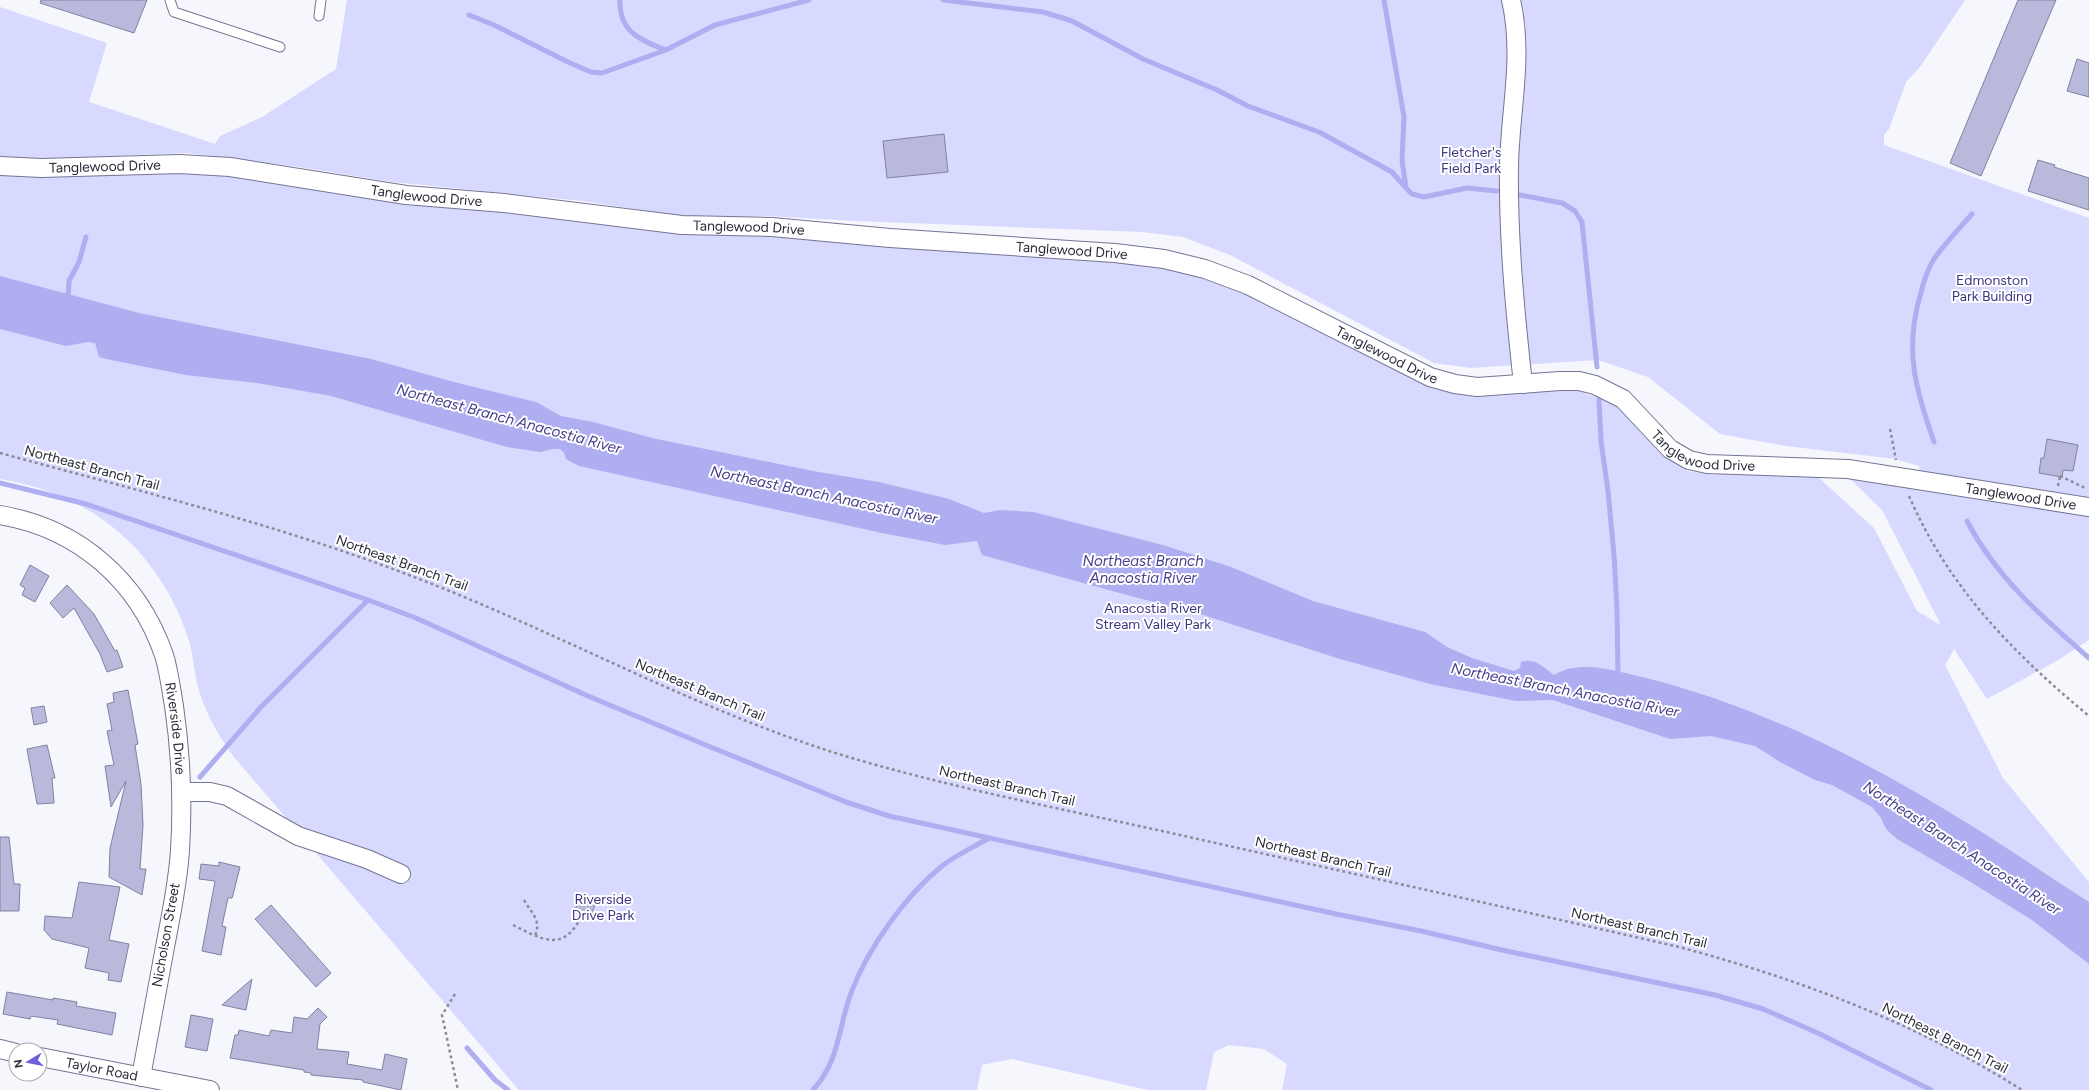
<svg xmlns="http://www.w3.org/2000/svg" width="2089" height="1090" viewBox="0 0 2089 1090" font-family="Figtree,sans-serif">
<rect width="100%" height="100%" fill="#f6f6fd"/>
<path fill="#d8d9ff" d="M347 0H1965L1920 67 1906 82 1889 129 1884 135V145L2089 218V640L2060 659 1987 699 1954 649 1945 665 2003 778 2089 882V1090H1282L1287 1064 1264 1049 1229 1045 1214 1052 1206 1090H1148L1012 1059 982 1065 977 1090H519L233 756C217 733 204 711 197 683 194 670 193 657 190 644 162 553 94 494 0 479V171H139L216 174 758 233 1127 254 1229 282 1430 386 1573 388 1589 395 1612 400 1662 455 1687 471 1715 475 1743 470 1807 467 1874 528 1917 611 1941 625 1882 510 1844 473 1922 484 1919 466 1895 459 1786 446 1720 434 1648 377 1598 360 1471 368 1434 363 1230 255 1183 237 1142 232 856 221 768 216 694 218 582 201 393 182 293 166 187 153 134 155 58 161 0 157V7L107 43 89 102 215 144 220 136 262 117 336 69Z"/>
<path fill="#aeaef0" d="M0 276 139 313 371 359 454 382 536 402 561 416 593 422 652 438 813 471 879 482 949 499 984 513 1000 510 1033 512 1163 545 1231 567 1313 601 1425 632 1447 647 1472 658 1514 671 1520 668 1521 662C1535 657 1543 667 1554 675 1581 659 1615 671 1642 677 1764 707 1875 765 1980 831 2017 854 2052 879 2089 902V964L2032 920 1964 878 1897 839 1886 829 1881 818 1872 807 1832 785 1815 780 1780 762 1755 746 1711 736 1670 739 1553 700 1516 701 1430 684 1340 659 1197 613 1134 597 982 555 977 541 945 545 882 533 579 466 566 459 564 453 560 449H553L540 452 507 447 331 396 257 383 186 375 106 359 99 357 95 343 88 342 66 346 0 329Z"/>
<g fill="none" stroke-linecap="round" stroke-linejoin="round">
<path stroke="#aeaef0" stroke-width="5" d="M620 0C619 32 640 40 666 50
M943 0 1043 12 1072 21 1143 59 1217 90 1248 106 1319 132 1392 172 1406 188
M1384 0 1404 117 1402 160 1406 188 1412 194 1424 197 1467 188 1497 191
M469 15 494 25 570 63 591 72 602 73 666 50 715 25 809 0
M1520 195 1562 203 1575 211 1582 222 1597 367
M68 299 69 281 79 262 86 237
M1599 400 1601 441 1608 491 1614 555 1617 610 1618 676
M1934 442C1916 389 1904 352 1920 296 1923 284 1927 270 1934 259 1945 243 1959 229 1972 214
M0 483 86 504 368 600 416 618 588 696 713 748 846 802 889 816 1336 914 1421 931 1502 950 1715 995 1763 1009 1820 1034 1931 1090
M1967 521C1996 577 2042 617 2089 658
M200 777 261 707 368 600
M467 1048 495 1080 508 1090
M813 1090C840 1060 838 1028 851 993 868 948 905 896 942 866 956 855 974 847 989 838"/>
</g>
<path fill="#b8b9db" stroke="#8182a2" d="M41 0H147L134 33 40 3Z
M2018 0H2056L1981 176 1950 163Z
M2077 59 2089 63V97L2067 91Z
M944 134 948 172 887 178 883 141Z
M2038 160 2055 165 2054 167 2089 178V210L2028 191Z
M2047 439 2078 445 2073 471 2063 470 2062 477 2039 473 2041 458H2044Z
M30 565 49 576 35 602 22 595 25 588 20 585Z
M67 585 94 614 115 651 117 650 123 667 107 672 100 654 74 608 63 618 50 603Z
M128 690 138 744 135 745 141 784 143 825 140 869H146L142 895 109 877 110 848 126 781 111 807 105 766 114 765 107 731 112 730 107 704 114 702 113 693Z
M44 706 47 722 34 725 31 708Z
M47 745 55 778H52L54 803 37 804 27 749Z
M0 837H9L14 884H20L19 911H0Z
M219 862 240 867 233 895 232 898H228L222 926 226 927 221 955 202 951 215 881 199 879 201 864 219 866Z
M79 882 120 887 109 940 129 944 121 982 108 980 109 973 85 968 89 948 52 939 44 930 45 916 72 918Z
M581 896 596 902 590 918 574 912Z
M271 905 331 973 316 987 255 919Z
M252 979 246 1010 222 1005Z
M7 992 53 1000V998L77 1002 76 1006 116 1013 112 1035 57 1024 58 1020 31 1016 30 1019 3 1014Z
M318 1008 327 1017 320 1024 317 1049 349 1052 347 1064 382 1070 385 1054 407 1059 401 1090 363 1082V1080L311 1075V1073L304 1072V1070L230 1058 235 1035H238L239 1030 269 1036 271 1030 292 1033 294 1017 307 1019Z
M191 1015 213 1019 207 1051 185 1047Z"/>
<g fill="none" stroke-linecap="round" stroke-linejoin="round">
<defs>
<path id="service" d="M170 0 174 12 280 47
M319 16 321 0"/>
<g id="minor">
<path d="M1511 0C1524 56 1510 110 1509 166 1508 239 1515 311 1523 384"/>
<path id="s1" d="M0 166 41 168 180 164 230 167 406 195 504 203 682 225 772 227 890 238 1115 253 1164 259 1205 269 1248 285 1430 377 1455 384 1477 387 1560 381H1579L1595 385 1623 399 1670 449 1689 460 1707 464 1848 469 2089 507"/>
<path id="s2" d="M0 515C78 528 138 580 164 655 169 671 171 689 174 706 181 754 183 802 180 850 178 883 171 915 165 947 157 990 149 1034 141 1077"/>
<path d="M182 792H210L227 796 298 836 367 859 401 874"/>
<path d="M0 1049 16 1053"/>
<path id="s3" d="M40 1057 210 1090"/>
</g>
</defs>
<use href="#service" stroke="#747494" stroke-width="11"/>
<use href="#minor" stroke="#747494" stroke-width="20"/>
<path stroke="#8c8c96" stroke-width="2.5" stroke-dasharray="3 3" stroke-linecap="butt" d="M1890 429 1896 460
M0 453C139 491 280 525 414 577 559 632 695 710 845 756 952 788 1063 809 1171 833 1340 871 1510 908 1679 947 1799 979 1916 1023 2022 1090
M2060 476 2085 488
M2058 486 2060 476
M1909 496C1949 588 2013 653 2089 716
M524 900C531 913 542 920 535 936
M513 925C543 940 564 953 582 915
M455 994 442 1015 458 1090"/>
<use href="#service" stroke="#fff" stroke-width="9"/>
<use href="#minor" stroke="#fff" stroke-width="18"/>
</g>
<g text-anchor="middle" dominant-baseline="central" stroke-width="4" stroke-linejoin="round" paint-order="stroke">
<g font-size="14" fill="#3d3582" stroke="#fff">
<text x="1471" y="152">Fletcher's<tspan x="1471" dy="16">Field Park</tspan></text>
<text x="1992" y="280">Edmonston<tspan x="1992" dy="16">Park Building</tspan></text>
<text x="1153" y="608">Anacostia River<tspan x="1153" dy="16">Stream Valley Park</tspan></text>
<text x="603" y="899">Riverside<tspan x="603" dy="16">Drive Park</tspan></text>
</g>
<g font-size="14" fill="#2c2c39" stroke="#fff">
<text stroke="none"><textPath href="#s1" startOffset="105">Tanglewood Drive</textPath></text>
<text stroke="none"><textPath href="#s1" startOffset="429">Tanglewood Drive</textPath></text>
<text stroke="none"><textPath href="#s1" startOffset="753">Tanglewood Drive</textPath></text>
<text stroke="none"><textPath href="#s1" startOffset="1077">Tanglewood Drive</textPath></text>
<text stroke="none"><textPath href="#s1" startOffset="1413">Tanglewood Drive</textPath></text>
<text stroke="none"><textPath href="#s1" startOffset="1761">Tanglewood Drive</textPath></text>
<text transform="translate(92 468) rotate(15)">Northeast Branch Trail</text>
<text stroke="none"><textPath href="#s1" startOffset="2085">Tanglewood Drive</textPath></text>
<text transform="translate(402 563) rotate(20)">Northeast Branch Trail</text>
<text transform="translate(700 690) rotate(23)">Northeast Branch Trail</text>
<text stroke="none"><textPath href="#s2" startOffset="301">Riverside Drive</textPath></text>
<text transform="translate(1007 786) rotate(13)">Northeast Branch Trail</text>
<text transform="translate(1323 857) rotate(13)">Northeast Branch Trail</text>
<text transform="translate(1639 928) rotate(13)">Northeast Branch Trail</text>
<text transform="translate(166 935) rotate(-80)">Nicholson Street</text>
<text transform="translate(1945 1038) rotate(27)">Northeast Branch Trail</text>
<text stroke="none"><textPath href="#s3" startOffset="63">Taylor Road</textPath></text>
</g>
<g font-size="15" font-style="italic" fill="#463e8c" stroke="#fff">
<text transform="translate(509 419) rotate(15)">Northeast Branch Anacostia River</text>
<text transform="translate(824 495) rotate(12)">Northeast Branch Anacostia River</text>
<text x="1143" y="561">Northeast Branch<tspan x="1143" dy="17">Anacostia River</tspan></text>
<text transform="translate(1565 690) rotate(11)">Northeast Branch Anacostia River</text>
<text transform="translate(1962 848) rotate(33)">Northeast Branch Anacostia River</text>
</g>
</g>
<g transform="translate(28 1062) rotate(260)"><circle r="19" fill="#ffffff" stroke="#ababb0"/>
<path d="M0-3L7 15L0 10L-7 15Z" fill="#6d60da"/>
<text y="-6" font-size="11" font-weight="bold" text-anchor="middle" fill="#2c2c39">N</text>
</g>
</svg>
